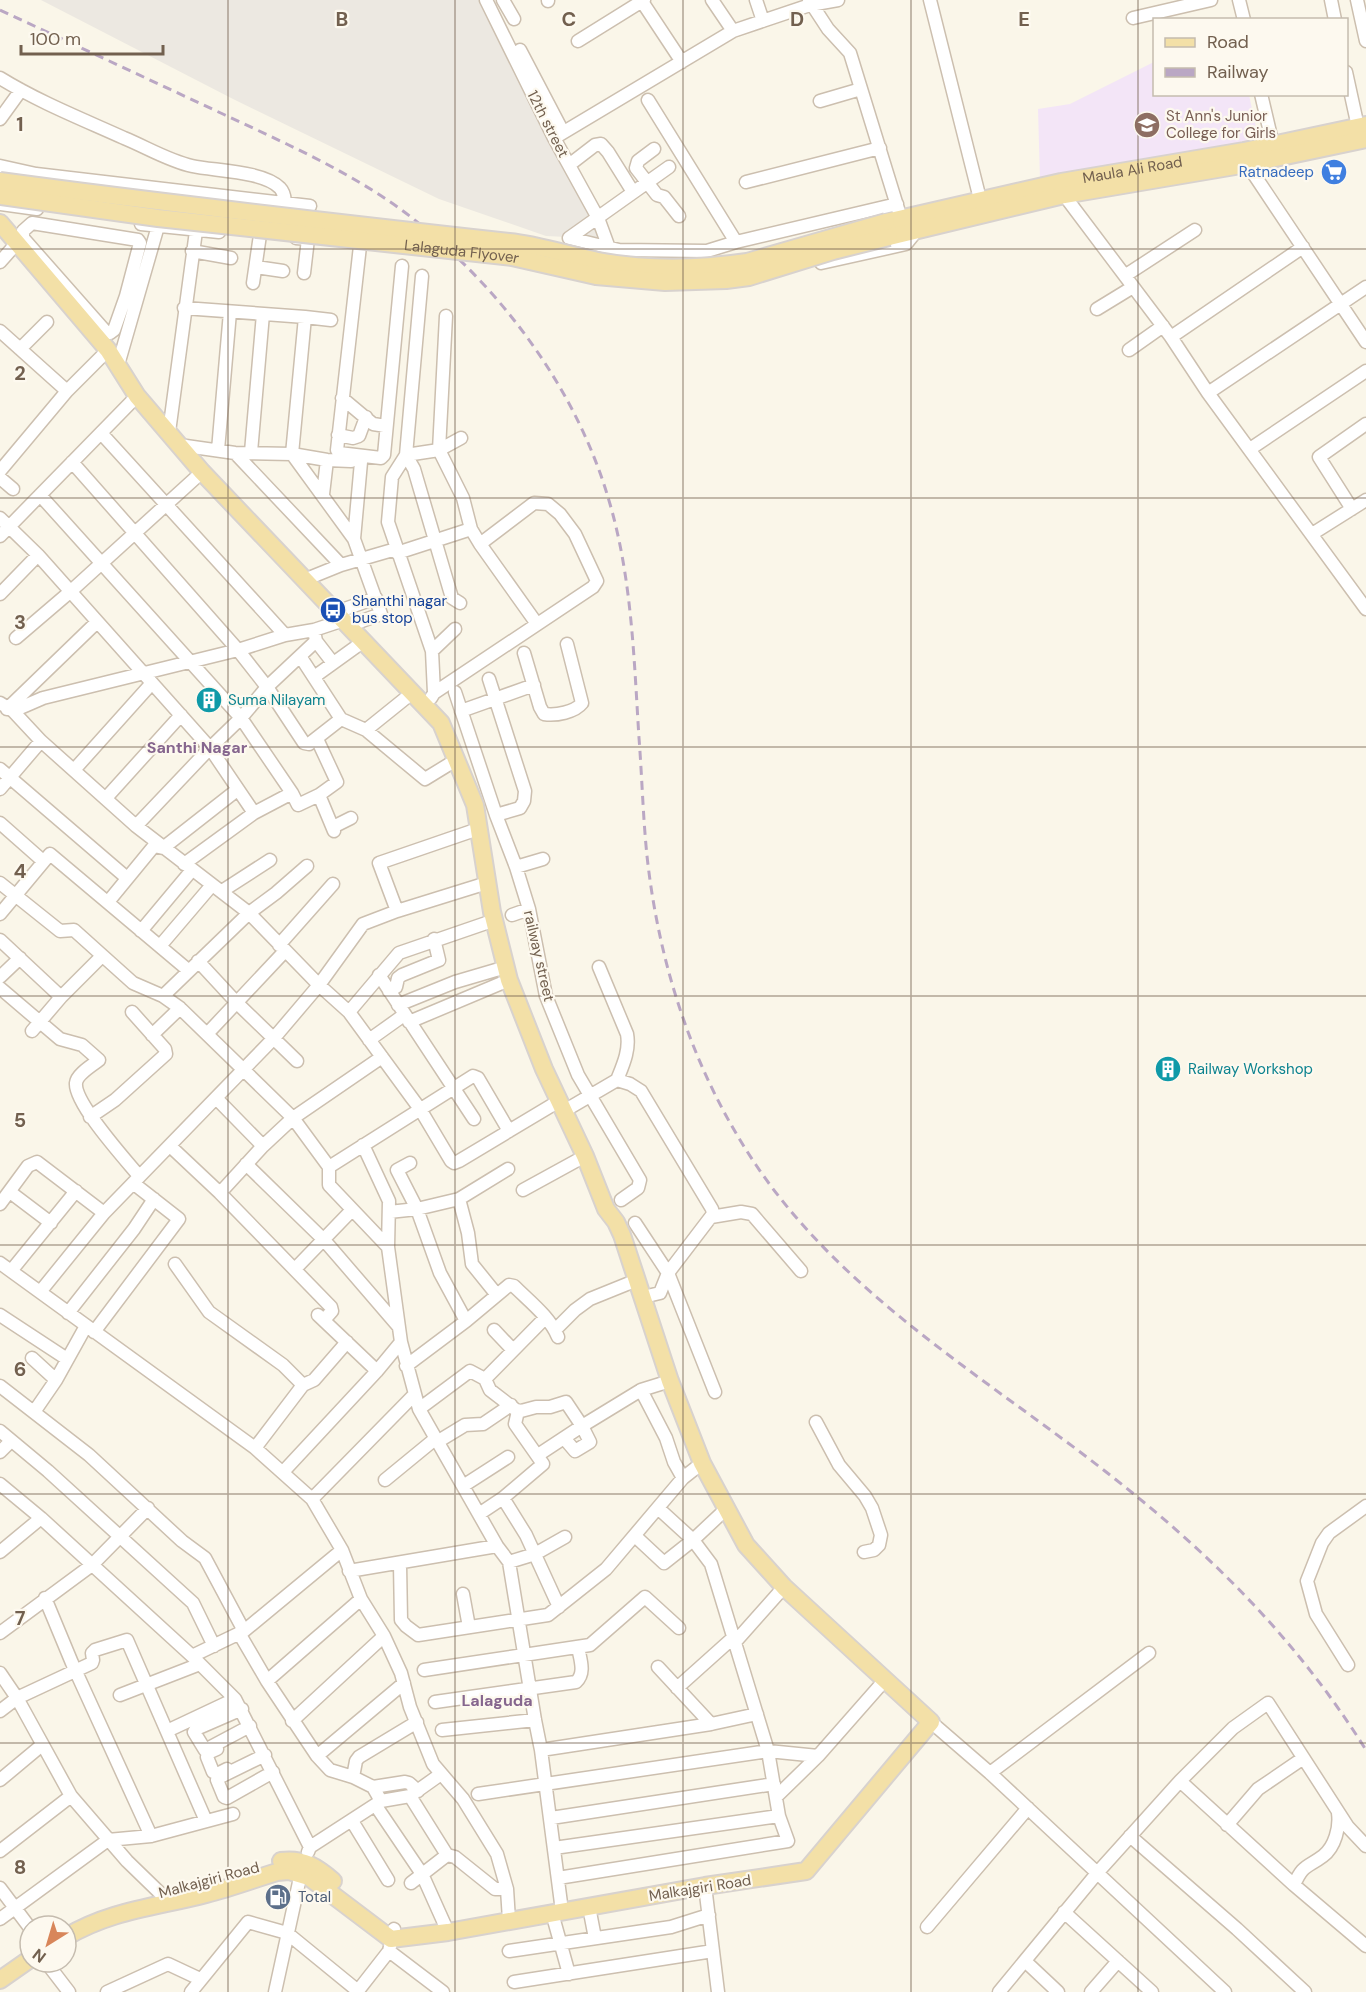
<svg xmlns="http://www.w3.org/2000/svg" width="1366" height="1992" viewBox="0 0 1366 1992" font-family="'DM Sans',sans-serif">
<rect width="100%" height="100%" fill="#faf6e9"/>
<path fill="#ece8e1" d="M41 0H493L609 239 546 236 439 199 233 99Z"/>
<path fill="#f3e5f7" d="M1154 62V94L1249 95 1259 141 1040 179 1038 109 1070 104Z"/>
<g fill="none" stroke-linecap="round" stroke-linejoin="round">
<defs>
<path id="minor" d="M486 0 554 138 598 218 609 248
M503 0 514 19
M548 0V1
M641 0 682 62
M712 0 733 31
M756 0 763 21
M809 0 828 29 850 53 899 212
M930 0 980 199
M1239 0 1244 20
M1331 0 1335 20
M1357 0 1366 41
M1133 18 1211 0
M578 41 644 0
M520 50 563 132
M1346 72 1358 127
M0 78C39 102 82 119 124 138 146 147 169 161 192 166 215 171 264 171 280 188 288 196 284 214 284 224
M1261 94 1273 145
M648 100 736 242
M820 101 861 89
M0 119 21 90
M554 138 733 31 810 5 838 0
M654 149 638 161 636 168 657 195 664 197 679 216
M1247 164 1366 342
M569 165 595 145 601 144 608 152 633 192
M0 166 36 174 310 206
M746 182 880 148
M1064 195 1171 337 1208 393 1366 609
M0 204 37 209
M141 224 219 232
M296 238 308 239 304 273
M569 238 619 250 707 251 736 242 897 204
M569 238 669 167
M360 246 337 450 339 453 381 458 384 455 402 266
M192 251 231 258
M0 262 16 244
M821 263 906 244 918 229
M256 267 283 271
M1126 275 1195 230
M422 276 406 455 392 477 388 522 432 651 434 693
M253 283 260 235
M126 296 114 330 110 333 106 332 23 238V231L32 223 138 240 140 243 126 296 136 302
M1097 309 1133 287
M446 316 439 450 406 455 414 469 452 598 460 603
M305 317 331 320
M0 331 67 391
M1171 337 1303 247
M20 349 47 322
M1129 350 1163 326
M118 365 158 226
M1208 393 1366 287
M342 398 373 424 386 426
M169 432 196 231
M101 433 285 635
M338 435 353 438 359 436 366 417
M179 445 235 453 292 454 327 460 351 461
M1250 449 1366 371
M218 450 230 312
M251 452 263 314
M235 453 341 565
M72 462 238 650 267 687 304 743 309 744 341 719
M0 471 67 391 108 350
M0 478 13 489
M323 494 327 460
M40 495 241 718 292 793 298 805 319 795 337 782 317 739
M1352 509 1319 457 1366 424
M0 518 38 555 210 748 254 813
M1312 534 1366 500
M0 536 137 396
M354 539 361 462
M480 544 537 624
M397 553 471 529 463 498 439 450 461 438
M304 580 341 565 396 549
M0 594 38 555
M336 612 376 598
M16 638 71 591 202 472
M316 641 333 663
M432 651 455 629
M524 653 540 707 544 714C556 716 575 712 582 703L567 644
M300 656 341 719 366 730 425 779 456 760
M314 677 364 641
M489 679 525 791 524 801 520 808 496 815
M455 692 496 815 516 867 529 909 546 996 578 1075 640 1180 638 1188 621 1200
M431 698 434 693 593 587 597 581 575 534 560 514 548 504 534 503 480 544 471 529
M0 703 13 711 41 741 136 826 249 913 319 985 349 1012 420 1109 451 1161 454 1163 459 1161 559 1101
M7 709 97 622
M13 711 43 698 238 650 285 635 314 630 344 620 359 622 381 614 354 539 292 454 305 317 184 308
M461 711 534 685
M366 730 412 693
M0 769 127 878
M74 770 152 683
M0 789 41 741
M319 795 334 831
M106 798 181 715
M0 823 43 861
M136 826 210 748 241 718 267 687 316 641 314 630
M333 827 351 818
M184 864 254 813 292 793
M516 867 543 859
M0 883 60 931 74 930 133 983 163 996 180 1008 293 1118 329 1167V1185L388 1247
M222 891 270 860
M108 902 154 846 163 848 237 790
M397 911 379 863 478 829
M0 914 50 854 188 970
M512 915 529 909
M141 931 192 870
M0 940 61 997
M279 945 333 884
M160 946 212 885
M198 961 236 1002 297 1061
M379 975 474 1119
M0 977 20 958
M0 988 60 1039 82 1045 99 1060C93 1065 77 1074 76 1083 74 1103 125 1159 139 1176
M389 991 396 987 398 978 402 975 439 960 434 939
M163 996 249 913 276 893 307 866
M398 1005 455 982 506 967
M349 1012 399 953 495 920
M409 1022 509 980
M32 1031 61 997 102 956
M207 1034 285 951
M152 1035 180 1008
M369 1040 404 1015
M617 1080 630 1084 641 1091 712 1209 713 1214 668 1273 660 1293 643 1297
M216 1098 263 1146
M564 1111 617 1080C623 1065 630 1050 627 1034L599 967
M90 1117 115 1100 166 1054 165 1049 132 1012
M363 1145 389 1201 388 1247 401 1342 419 1409 497 1546 509 1562 535 1720 541 1750 562 1911
M170 1146 220 1193 331 1307 332 1311 324 1320
M410 1163 397 1170 417 1209 440 1273 466 1321
M246 1164 324 1240 399 1327
M329 1167 473 1076 478 1078 509 1131
M523 1190 585 1156
M10 1192 51 1223
M220 1193 263 1146 293 1118 382 1057
M459 1199 468 1233 472 1264 497 1295
M0 1204 28 1166 37 1162 104 1213
M389 1212 417 1209 459 1199 508 1169
M711 1217 741 1212 752 1214 801 1271
M635 1223 668 1273 715 1392
M0 1263 255 1448 312 1499 342 1550 361 1599 384 1636 401 1673 410 1707 433 1764 463 1799 497 1854 507 1889 509 1920
M175 1264 209 1312 283 1365 303 1385
M295 1269 352 1210
M11 1271 76 1191
M40 1292 104 1213 274 1038 319 985 363 924 397 911 487 883
M68 1313 134 1229 154 1199
M0 1315 67 1359
M318 1315 377 1371
M494 1330 513 1350
M555 1330 575 1310 590 1299 637 1280
M94 1332 179 1219 133 1183
M32 1358 56 1380
M406 1366 466 1321 509 1285 514 1286C529 1301 550 1317 558 1337
M485 1379 545 1318
M670 1381 641 1390 666 1438 674 1462 683 1478
M0 1386 89 1455 182 1541 205 1558 244 1631
M419 1409 470 1371 485 1379 490 1390 516 1410 521 1411 536 1407H550L566 1402 582 1426 641 1390
M34 1412 56 1380 86 1326
M816 1422 839 1465 865 1496 872 1508 881 1535 879 1545 874 1550 864 1552
M0 1431 48 1471 193 1603 214 1646
M437 1442 465 1425 483 1424 511 1405
M255 1448 303 1385 314 1380 347 1342
M0 1452 11 1441
M538 1455 582 1426 590 1442 575 1451 564 1438
M283 1472 377 1371 401 1342
M385 1480 435 1439
M0 1484 41 1518 192 1656 235 1699 310 1847
M463 1486 508 1457
M503 1498 526 1535 559 1607
M312 1499 415 1394
M479 1514 503 1498 543 1464 515 1424 518 1411
M635 1536 664 1563 693 1540 726 1509
M0 1552 41 1518
M509 1562 535 1554 565 1537
M400 1564 401 1620 406 1626 418 1635 548 1615 606 1569 683 1478 702 1463
M349 1571 497 1546
M463 1594 469 1627
M45 1598 72 1663 151 1836
M0 1633 92 1565 148 1508
M239 1633 267 1681 317 1756 330 1770 353 1777 373 1787 381 1801
M736 1641 784 1587
M192 1656 244 1631 342 1550
M1348 1665 1316 1614 1307 1581 1322 1543 1329 1533 1366 1506
M658 1667 711 1724
M424 1670 590 1645 645 1597 679 1628
M0 1673 17 1698 71 1796 127 1861 160 1893
M267 1681 361 1599
M677 1688 735 1636
M120 1695 200 1664
M435 1702 576 1682C586 1673 580 1659 578 1647
M242 1709 196 1729 194 1732 205 1750 250 1726
M0 1711 17 1698 92 1663 93 1660 92 1653 95 1650 127 1640 206 1821
M292 1721 384 1636
M931 1722 990 1773 1225 1992
M442 1730 535 1720
M167 1731 235 1699
M217 1749 208 1753 207 1757 213 1772 217 1774 227 1769
M541 1750 711 1724 757 1714
M265 1755 218 1778 217 1780 224 1797 227 1798 273 1772
M317 1756 404 1683
M990 1773 1149 1653
M353 1777 356 1761 359 1757 417 1722
M0 1780 42 1745
M1180 1781 1233 1728 1268 1703 1348 1827 1366 1846
M373 1787 405 1782 409 1783 418 1791
M478 1794 768 1751 818 1756 884 1681
M410 1796 447 1855 455 1857 495 1889H507
M776 1797 818 1756
M376 1806 422 1874 448 1932
M551 1818 774 1784
M352 1821 388 1880
M1227 1825 1258 1789 1302 1759
M1130 1836 1237 1929 1305 1992
M554 1848 779 1816 768 1751 711 1564 693 1540 659 1509
M0 1851 71 1796
M308 1852 310 1847 381 1801 410 1796 441 1774
M558 1878 788 1841 779 1816
M411 1883 447 1855
M1294 1885C1303 1864 1307 1868 1323 1856 1335 1847 1340 1827 1338 1813
M705 1886 718 1992
M0 1888 30 1928
M589 1907 595 1938
M1064 1912 1152 1992
M552 1913 569 1974
M0 1919 108 1840 151 1836 233 1814
M927 1927 1028 1808
M389 1951 443 1992
M509 1951 671 1927 709 1915
M1025 1961 1058 1992
M46 1962 69 1992
M514 1982 713 1951
M107 1992 168 1964 200 1979
M191 1992 248 1922 287 1933 358 1991
M275 1992 301 1873
M357 1992 389 1951 394 1929
M999 1992 1098 1872 1180 1781 1294 1885 1366 1946
M1091 1992 1118 1961"/>
<g id="major">
<path id="s1" d="M886 222 1061 182 1244 151 1366 125"/>
<path d="M0 223 108 350 137 396 202 472 441 723 475 805 492 912 509 980 544 1069 585 1156 606 1209 616 1222 622 1235 670 1381 702 1463 746 1545 784 1587 931 1722 806 1871 705 1886 448 1932 391 1939 309 1877 289 1871 277 1872C254 1879 230 1888 206 1894 157 1907 111 1910 66 1937"/>
<path d="M889 237 1064 195 1247 164 1366 139"/>
<path d="M281 1861C303 1858 317 1867 333 1881"/>
<path d="M0 1980 30 1959"/>
</g>
</defs>
<use href="#minor" stroke="#ccbfaf" stroke-width="15"/>
<use href="#major" stroke="#d8d2ce" stroke-width="20"/>
<use href="#minor" stroke="#fff" stroke-width="12"/>
<use href="#major" stroke="#f3e0a7" stroke-width="16"/>
<path stroke="#baa7c4" stroke-width="3" stroke-dasharray="9 6" stroke-linecap="butt" d="M0 10C75 45 150 80 225 115 289 145 355 174 411 217 503 290 578 391 610 504 632 580 634 660 639 738 642 777 643 817 647 856 659 966 694 1073 756 1165 845 1297 988 1379 1110 1475 1212 1555 1297 1640 1366 1750"/>
<defs>
<g id="major-bridge">
<path d="M0 181C169 204 339 223 509 242 539 245 568 255 598 261 646 270 699 269 747 262L886 222"/>
<path id="s2" d="M0 196 158 218 512 257 596 276 665 282 726 280 749 277 833 251 889 237"/>
</g>
</defs>
<use href="#major-bridge" stroke="#d8d2ce" stroke-width="20" stroke-linecap="butt"/>
<use href="#major-bridge" stroke="#f3e0a7" stroke-width="16"/>
</g>
<path fill="none" stroke="#72604f" stroke-width="1.5" stroke-opacity="0.55" d="M228 0V1992M455 0V1992M683 0V1992M911 0V1992M1138 0V1992M0 249H1366M0 498H1366M0 747H1366M0 996H1366M0 1245H1366M0 1494H1366M0 1743H1366"/>
<defs>
<symbol id="university-disc" viewBox="-11 -11 22 22"><circle r="9.5" fill="#8d6e63" stroke="#fdf9ef"/><path d="M0-5L7-2L0 1L-7-2ZM-4 1L0 2.5L4 1V4Q0 6-4 4Z" fill="#fff"/></symbol>
<symbol id="supermarket-disc" viewBox="-11 -11 22 22"><circle r="9.5" fill="#3f7fe0" stroke="#fdf9ef"/><path d="M-6-5.5h2.5l.6 2H6L4.5 2H-2.5L-4.4-4H-6ZM-1.5 3.2a1.3 1.3 0 1 0 .1 0ZM3 3.2a1.3 1.3 0 1 0 .1 0Z" fill="#fff"/></symbol>
<symbol id="bus-disc" viewBox="-11 -11 22 22"><circle r="9.5" fill="#1a4fb4" stroke="#fdf9ef"/><path d="M-5-6H5V4H4V6H2V4H-2V6H-4V4H-5ZM-3.5-4V0h7V-4ZM-3.5 1.2v1.5H-2V1.2ZM2 1.2v1.5H3.5V1.2Z" fill="#fff"/></symbol>
<symbol id="building-disc" viewBox="-11 -11 22 22"><circle r="9.5" fill="#0f9aa8" stroke="#fdf9ef"/><path d="M-4-6H4V6H1V3H-1V6H-4ZM-2.5-4.3h1.7v1.8h-1.7ZM.8-4.3h1.7v1.8H.8ZM-2.5-1h1.7V.8h-1.7ZM.8-1h1.7V.8H.8Z" fill="#fff"/></symbol>
<symbol id="fuel-disc" viewBox="-11 -11 22 22"><circle r="9.5" fill="#5c6f8a" stroke="#fdf9ef"/><path d="M-5.5-6h7V0h2V4h1.3V-2.5L3-4.5l.8-.8L6-3V5H2.5V1h-1V6h-7ZM-4.2-4.7v3.2H.2V-4.7Z" fill="#fff"/></symbol>
</defs>
<g fill-rule="evenodd">
<use href="#university-disc" x="1132" y="110" width="30" height="30"/>
<use href="#supermarket-disc" x="1319" y="157" width="30" height="30"/>
<use href="#bus-disc" x="318" y="595" width="30" height="30"/>
<use href="#building-disc" x="194" y="685" width="30" height="30"/>
<use href="#building-disc" x="1153" y="1054" width="30" height="30"/>
<use href="#fuel-disc" x="263" y="1882" width="30" height="30"/>
</g>
<g text-anchor="middle" dominant-baseline="central" stroke-width="4.5" stroke-linejoin="round" paint-order="stroke">
<g font-size="15" fill="#785e54" stroke="#fdf9ef" text-anchor="start">
<text x="1166" y="116">St Ann's Junior<tspan x="1166" dy="17">College for Girls</tspan></text>
</g>
<g font-size="15" fill="#72604f" stroke="#fdf9ef">
<text transform="translate(548 124) rotate(63)">12th street</text>
<text stroke="none"><textPath href="#s1" startOffset="252">Maula Ali Road</textPath></text>
<text stroke="none"><textPath href="#s2" startOffset="465">Lalaguda Flyover</textPath></text>
<text transform="translate(539 956) rotate(77)">railway street</text>
<text transform="translate(209 1880) rotate(-15)">Malkajgiri Road</text>
<text transform="translate(700 1888) rotate(-9)">Malkajgiri Road</text>
</g>
<g font-size="15" fill="#366cbe" stroke="#fdf9ef" text-anchor="end">
<text x="1314" y="172">Ratnadeep</text>
</g>
<g font-size="15" fill="#164399" stroke="#fdf9ef" text-anchor="start">
<text x="352" y="601">Shanthi nagar<tspan x="352" dy="17">bus stop</tspan></text>
</g>
<g font-size="15" fill="#0d838f" stroke="#fdf9ef" text-anchor="start">
<text x="228" y="700">Suma Nilayam</text>
<text x="1188" y="1069">Railway Workshop</text>
</g>
<g font-size="15" fill="#4e5e75" stroke="#fdf9ef" text-anchor="start">
<text x="298" y="1897">Total</text>
</g>
<g font-size="16" font-weight="bold" fill="#86668e" stroke="#fdf9ef">
<text x="197" y="747">Santhi Nagar</text>
<text x="497" y="1700">Lalaguda</text>
</g>
</g>
<g font-size="20" text-anchor="middle" font-weight="bold" fill="#72604f" stroke="#fdf9ef" stroke-width="4.5" stroke-linejoin="round" paint-order="stroke">
<text x="342" y="26">B</text>
<text x="569" y="26">C</text>
<text x="797" y="26">D</text>
<text x="1024" y="26">E</text>
<text x="20" y="131">1</text>
<text x="20" y="380">2</text>
<text x="20" y="629">3</text>
<text x="20" y="878">4</text>
<text x="20" y="1127">5</text>
<text x="20" y="1376">6</text>
<text x="20" y="1625">7</text>
<text x="20" y="1874">8</text>
</g>
<rect x="1153" y="18" width="195" height="78" fill="#fdf9ef" stroke="#c5bcaf" stroke-width="1.5"/>
<rect x="1165" y="38" width="30" height="9" fill="#f3e0a7" stroke="#c5bcaf" stroke-width="1.5"/>
<text x="1207" y="48" font-size="18" fill="#72604f">Road</text>
<rect x="1165" y="68" width="30" height="9" fill="#baa7c4" stroke="#c5bcaf" stroke-width="1.5"/>
<text x="1207" y="78" font-size="18" fill="#72604f">Railway</text>
<g transform="translate(48 1944) rotate(217)"><circle r="28" fill="#fdf9ef" stroke="#c5bcaf" stroke-width="1.5"/>
<path d="M0-4.5L10 22L0 15L-10 22Z" fill="#d8865a"/>
<text y="-9" font-size="16" font-weight="bold" text-anchor="middle" fill="#72604f">N</text>
</g>
<path d="M21 45v9h142v-9" fill="none" stroke="#72604f" stroke-width="3"/>
<text x="30" y="45" font-size="18" fill="#72604f" stroke="#fdf9ef" stroke-width="4.5" paint-order="stroke">100 m</text>
</svg>
